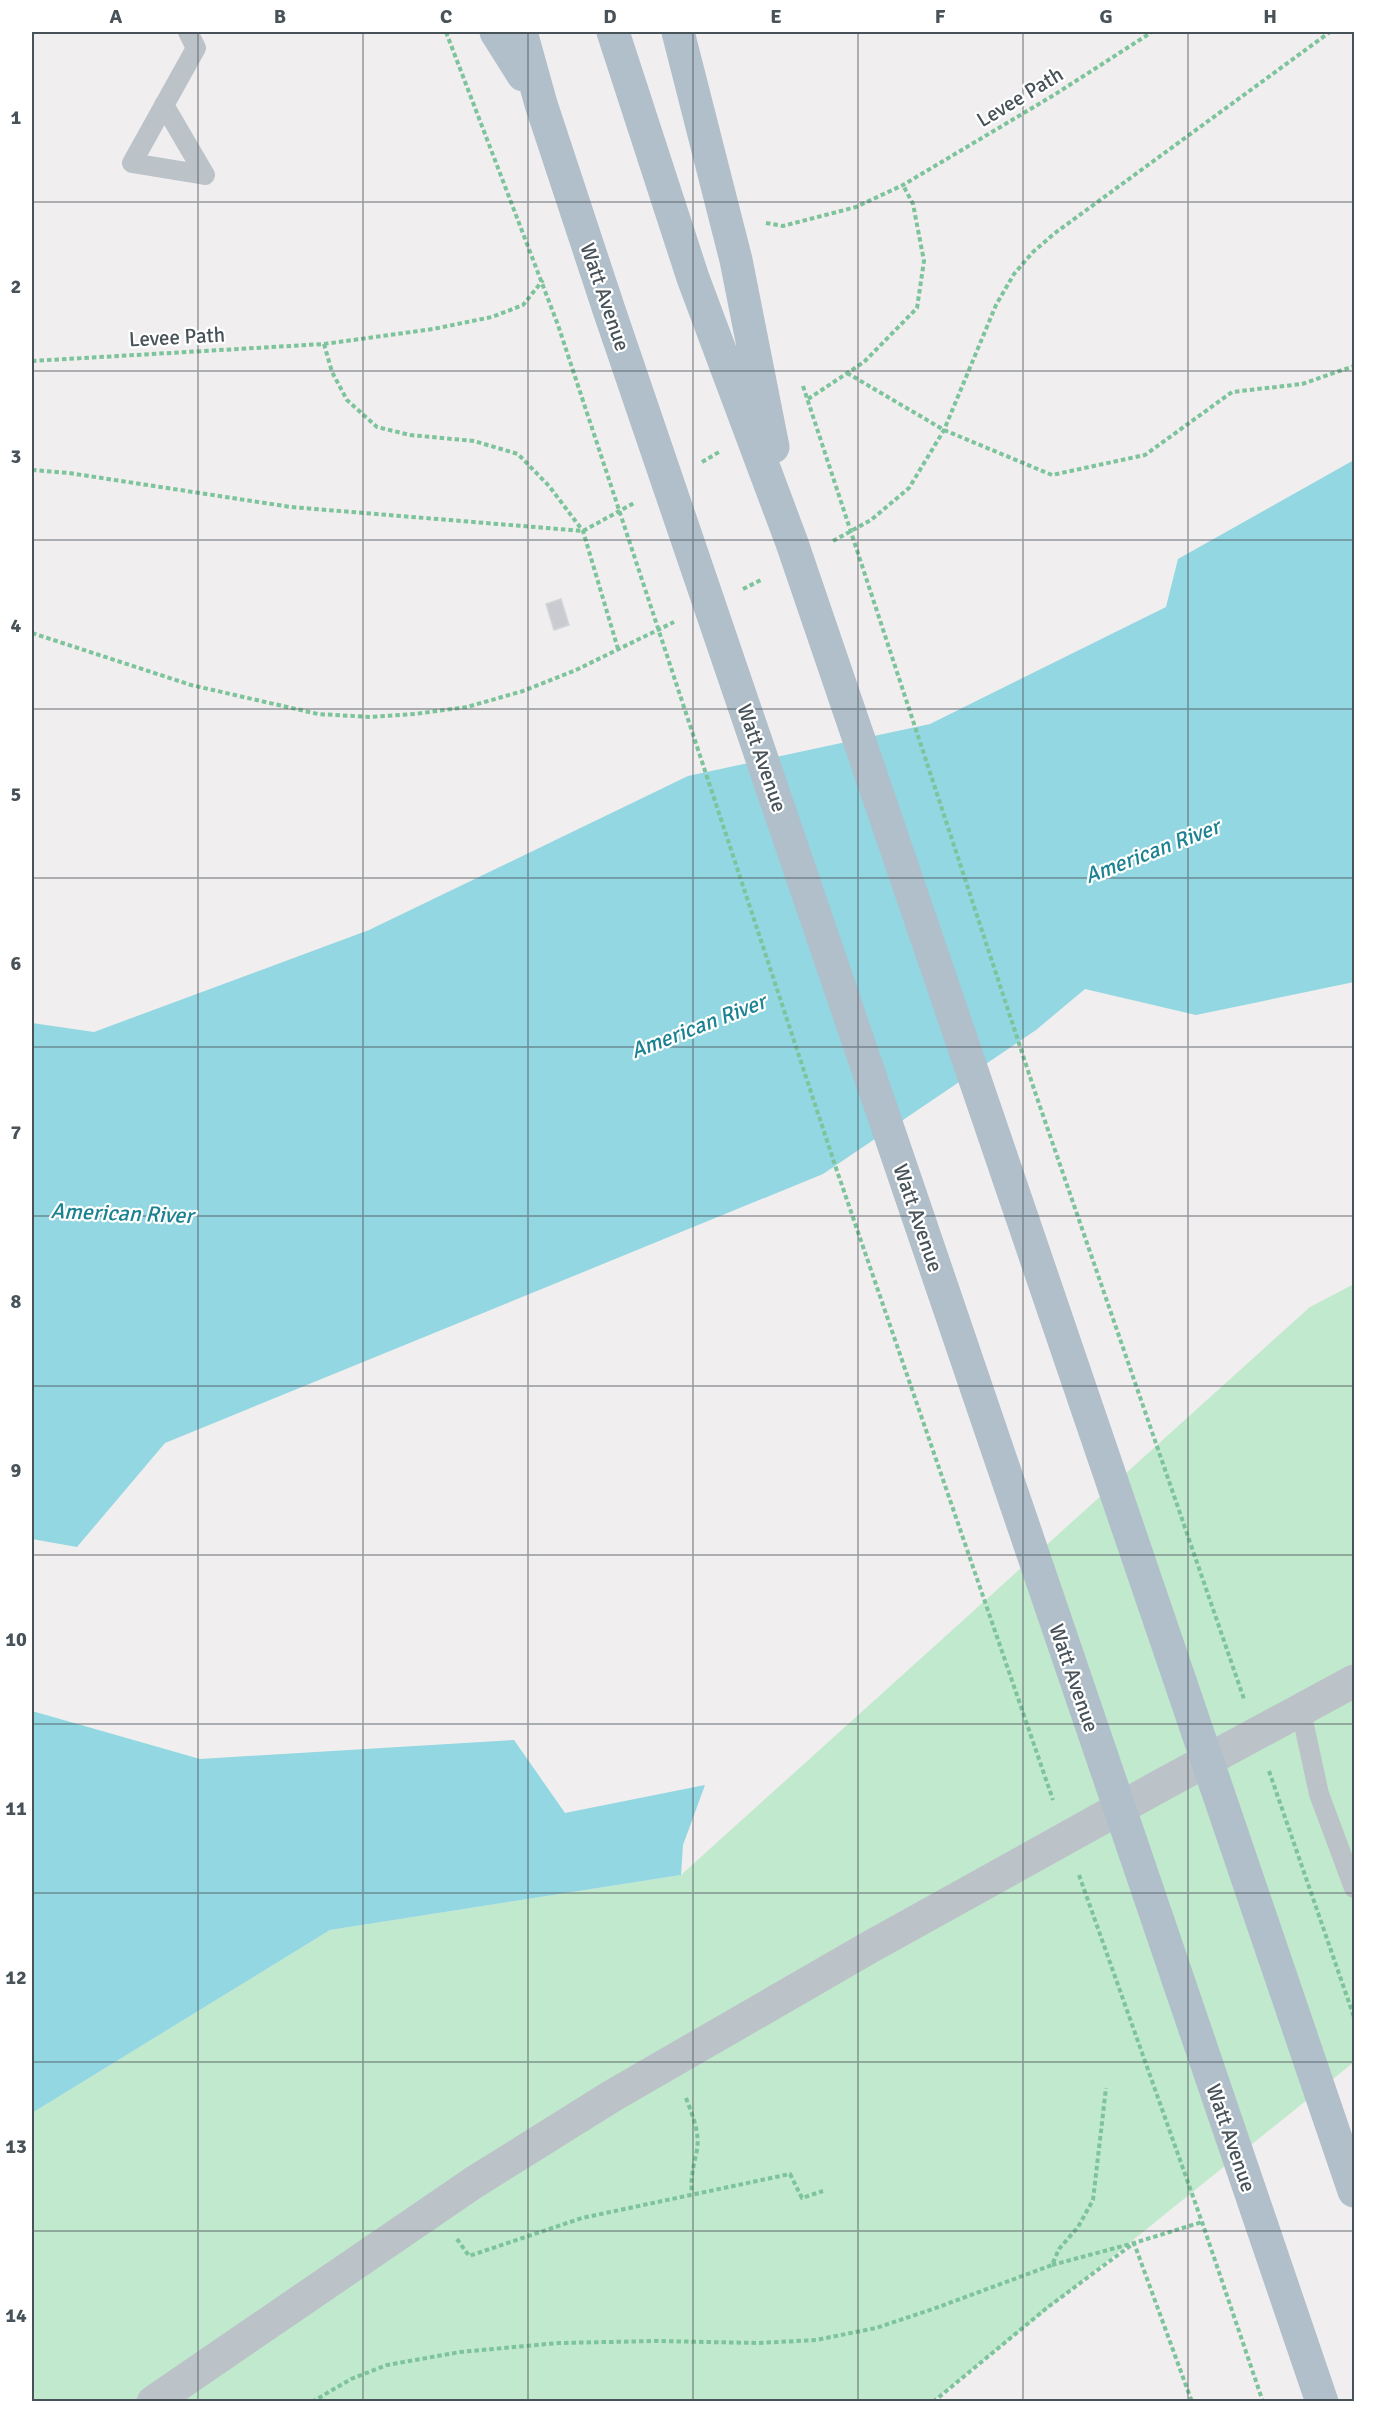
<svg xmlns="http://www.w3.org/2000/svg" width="1386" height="2433" viewBox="0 0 1386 2433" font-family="Signika,sans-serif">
<rect width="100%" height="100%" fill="#f0eeee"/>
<path fill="#c1e9cd" d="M1354 1284V2062L933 2401 32 2402V2113L330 1930 681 1875 1310 1307Z"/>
<path fill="#92d7e1" d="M1354 460V982L1196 1015 1085 989 1036 1030 823 1174 165 1443 77 1547 32 1539V1023L94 1032 369 930 688 776 930 724 1166 607 1178 559Z
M32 1711 200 1759 514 1740 565 1813 705 1785 683 1845 681 1875 330 1930 32 2113Z"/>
<path fill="#c9cbd0" stroke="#d2d5d8" stroke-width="1.5" d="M561 599 569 625 554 630 546 604Z"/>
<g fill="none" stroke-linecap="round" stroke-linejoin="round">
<path stroke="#7dc39b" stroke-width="4" stroke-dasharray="4.5 3" stroke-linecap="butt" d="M446 32 558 325 836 1168 1053 1800
M766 223 783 226 856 207 903 185 1054 95 1152 32
M324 344 332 372 347 400 377 427 410 435 474 441 518 454 549 486 583 531 618 649
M32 361 324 344 433 329 492 317 523 305 543 280
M847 373 944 430 1052 475 1145 455 1232 392 1302 384 1354 366
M803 386 1036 1095 1244 1699
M808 399 864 362 917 308 924 261 913 204 903 185
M702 462 719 452
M32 470 69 473 291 507 583 531 634 503
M833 541 871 520 909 488 944 430 996 305 1014 274 1033 252 1055 233 1330 32
M743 589 763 579
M32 633 191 685 318 714 370 717 415 714 467 707 523 691 576 670 674 622
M1269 1771 1354 2017
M1079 1875 1202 2222 1263 2402
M686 2098C692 2114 700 2132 697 2150 694 2165 690 2178 692 2193
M457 2239 469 2256 582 2218 790 2174 802 2198 823 2191
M1052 2265 1134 2243 1202 2222
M312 2402 351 2379 387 2365 460 2352 558 2343 657 2341 758 2343 816 2340 876 2328 933 2309 1052 2265 1059 2249 1078 2227 1093 2200 1106 2088
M933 2402 1048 2307 1134 2243 1192 2402"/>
<path stroke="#bbc3c9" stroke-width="20" d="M188 32 196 48 132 163 205 175
M164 105 205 175
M1301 1711 1319 1794 1354 1888"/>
<path stroke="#bbc3c9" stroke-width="33" d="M153 2402 473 2183 612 2096 870 1947 1158 1787 1354 1681"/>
<path stroke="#b0bfca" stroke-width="33" d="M496 32 523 75
M521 32 541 104 609 310 1322 2402
M613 32 693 278 792 543 1354 2191
M678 32 736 260 773 447"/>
</g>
<path fill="none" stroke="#485259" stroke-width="1.5" stroke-opacity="0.55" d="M198 32V2402M363 32V2402M528 32V2402M693 32V2402M858 32V2402M1023 32V2402M1188 32V2402M32 202H1354M32 371H1354M32 540H1354M32 709H1354M32 878H1354M32 1047H1354M32 1216H1354M32 1386H1354M32 1555H1354M32 1724H1354M32 1893H1354M32 2062H1354M32 2231H1354"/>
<g text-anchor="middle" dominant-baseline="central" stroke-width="4.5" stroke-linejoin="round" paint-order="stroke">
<g font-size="21" fill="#485259" stroke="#fff">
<text transform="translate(1020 97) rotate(-31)">Levee Path</text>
<text transform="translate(605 297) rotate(71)">Watt Avenue</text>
<text transform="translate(177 337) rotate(-3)">Levee Path</text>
<text transform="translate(762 758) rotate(71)">Watt Avenue</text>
<text transform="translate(918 1218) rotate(71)">Watt Avenue</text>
<text transform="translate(1074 1678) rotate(71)">Watt Avenue</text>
<text transform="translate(1231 2138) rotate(71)">Watt Avenue</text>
</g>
<g font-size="22" font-style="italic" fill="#1b8291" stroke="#fff">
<text transform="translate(1152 851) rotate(-21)">American River</text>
<text transform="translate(698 1026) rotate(-21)">American River</text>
<text transform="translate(122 1213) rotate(2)">American River</text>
</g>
</g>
<rect width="1386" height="2433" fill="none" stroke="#ffffff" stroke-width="66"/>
<rect x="33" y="33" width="1320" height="2367" fill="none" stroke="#485259" stroke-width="2"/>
<g font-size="20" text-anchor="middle" font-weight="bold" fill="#485259">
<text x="116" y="23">A</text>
<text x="280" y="23">B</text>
<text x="446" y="23">C</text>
<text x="610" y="23">D</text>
<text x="776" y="23">E</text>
<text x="940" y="23">F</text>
<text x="1106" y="23">G</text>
<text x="1270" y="23">H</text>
<text x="16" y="124">1</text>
<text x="16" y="293">2</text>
<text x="16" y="463">3</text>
<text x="16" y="632">4</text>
<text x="16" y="801">5</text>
<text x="16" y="970">6</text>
<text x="16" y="1139">7</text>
<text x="16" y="1308">8</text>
<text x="16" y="1477">9</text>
<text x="16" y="1646">10</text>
<text x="16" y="1815">11</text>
<text x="16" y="1984">12</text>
<text x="16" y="2153">13</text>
<text x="16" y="2322">14</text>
</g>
</svg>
